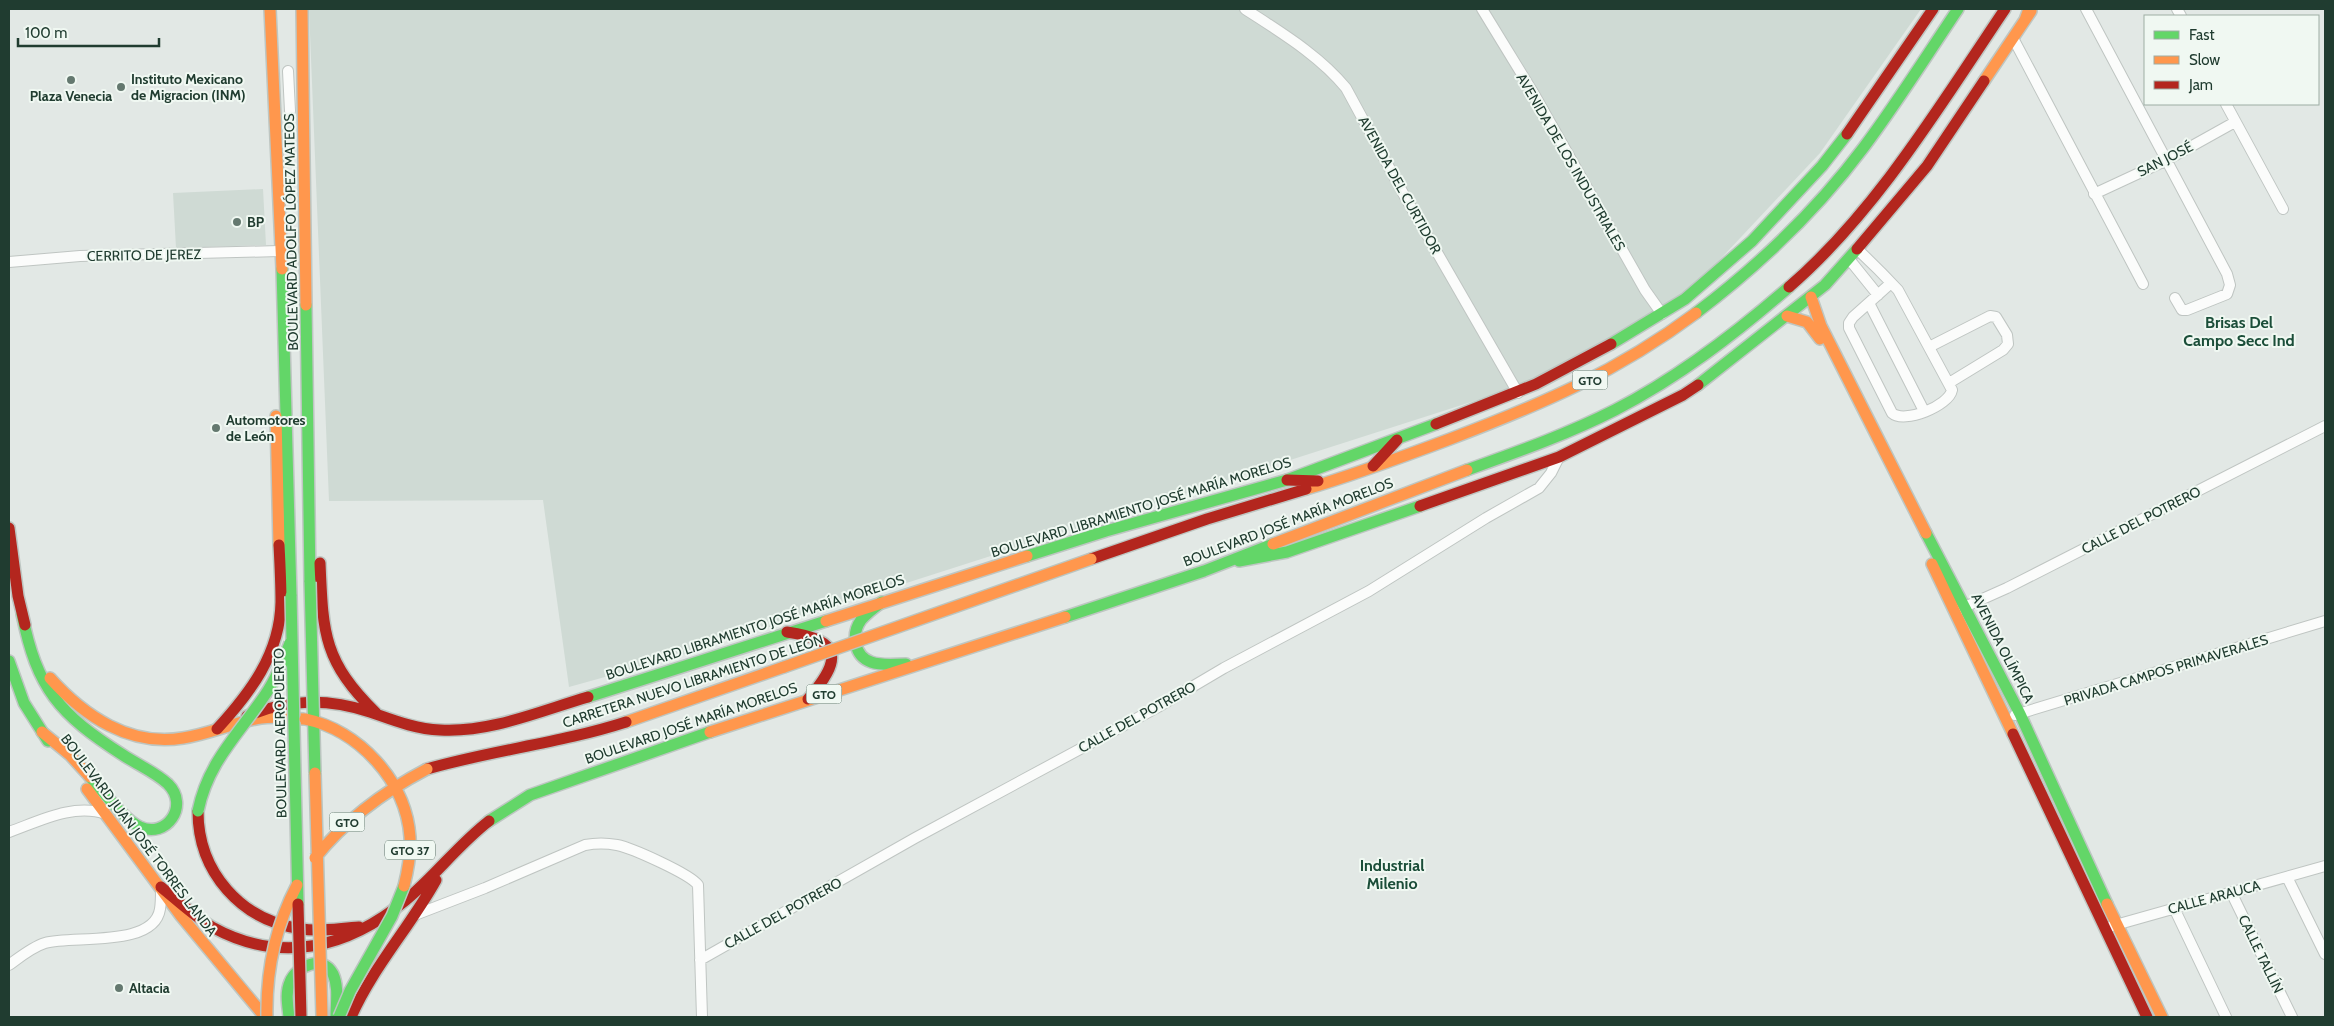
<svg xmlns="http://www.w3.org/2000/svg" width="2334" height="1026" viewBox="0 0 2334 1026" font-family="Cabin,sans-serif">
<rect width="100%" height="100%" fill="#e2e8e5"/>
<path fill="#cfdad4" d="M309 9H1921L1820 153 1681 301 1518 387 666 660 569 687 543 500 329 501Z
M263 189 266 245 176 248 173 193Z"/>
<g fill="none" stroke-linecap="round" stroke-linejoin="round">
<defs>
<path id="street" d="M1245 9C1280 32 1319 55 1346 88L1404 195 1518 393
M1482 9 1534 94 1645 290 1662 314
M2086 9 2227 274 2230 285 2227 294 2187 310H2182L2175 298
M2177 9 2181 16
M2013 38 2143 284
M288 71 290 111
M2226 104 2283 209
M2094 194 2165 161 2235 122
M1857 249C1871 262 1885 276 1898 290L1952 390C1949 406 1904 424 1892 413L1849 328V323L1853 317 1891 283
M1849 259 1878 295
M9 262 80 256 279 251
M1869 303 1924 411
M1929 347 1990 316 1996 317 2007 335 2008 344 2003 350 1949 383
M1960 609 2007 588 2325 426
M2015 715 2325 621
M9 832C40 821 73 803 106 814
M2287 877 2325 954
M2231 892 2292 1017
M2174 908 2226 1017
M415 915 485 888 585 845C596 843 606 843 617 845 632 848 690 874 698 885L702 1017
M2112 926 2325 866
M700 960 915 838 1158 707 1224 668 1369 591 1486 518 1539 488 1551 473 1559 457
M9 965C20 957 32 947 45 943 73 935 154 948 160 909 161 903 161 896 161 890"/>
<path id="fast" d="M282 269 291 596
M306 305 310 582
M1696 313C1758 266 1817 210 1864 147 1897 103 1927 55 1958 9
M1611 344 1685 299 1752 241 1822 166 1847 134
M1698 385 1825 285 1857 249
M1467 470C1517 452 1568 434 1615 410 1679 377 1735 334 1789 287
M1926 533 2020 714 2107 904
M1027 556 1106 531 1287 480 1436 424
M1239 561 1287 552 1420 506
M882 602C875 607 867 613 861 620 851 634 854 656 871 662 882 666 895 664 906 664
M22 614C37 689 59 714 123 755 138 765 155 772 168 784 190 806 166 839 140 827 124 820 103 791 90 777
M1065 617 1204 571 1273 544
M9 661 24 703 48 741
M588 697 826 621
M489 821 530 795 710 732
M289 1017C288 1006 285 993 290 982 296 966 323 954 333 974 339 987 336 1003 336 1017"/>
<path id="slow" d="M270 9 282 269
M302 9 306 305
M2025 20 2029 9
M1984 81 2031 11
M1811 297 1821 326 1926 533
M1787 316 1807 322 1820 339
M276 416 279 545
M1306 489C1354 475 1402 457 1450 439 1542 404 1617 372 1696 313
M1273 544 1467 470
M1932 564 2013 734
M826 621 1027 556
M50 678C84 716 130 747 183 738 210 734 234 722 261 718 275 716 289 718 303 719
M626 722 784 667
M42 732 70 755 90 777
M710 732 1065 617
M87 789 181 916 265 1017
M2107 904 2162 1017"/>
<path id="jam" d="M1847 134 1933 9
M1857 249 1927 166 1984 81
M1789 287C1876 212 1941 104 2005 9
M1436 424 1536 384 1611 344
M1373 466 1397 440
M1287 480 1318 481
M1420 506 1559 457 1683 395 1698 385
M9 528 18 596 25 625
M1091 559 1207 519 1306 489
M320 563C323 633 323 661 376 713
M787 632C843 640 842 660 808 699
M247 716C288 699 327 698 370 712 393 720 415 729 440 730 490 733 540 711 588 697
M217 729C250 693 280 654 281 602 281 583 280 564 279 545
M2013 734 2147 1017
M427 769C493 750 561 743 626 722
M198 811C198 872 241 921 302 929 320 932 340 928 359 927
M161 887C178 901 194 916 212 927 281 965 348 948 406 900 436 875 459 844 489 821
M351 1017C373 967 410 927 436 880"/>
</defs>
<use href="#street" stroke="#bfc5c2" stroke-width="12"/>
<use href="#fast" stroke="#bec6c2" stroke-width="14"/>
<use href="#slow" stroke="#bec6c2" stroke-width="14"/>
<use href="#jam" stroke="#bec6c2" stroke-width="14"/>
<use href="#street" stroke="#fbfcfb" stroke-width="10"/>
<use href="#fast" stroke="#63d668" stroke-width="11"/>
<use href="#slow" stroke="#ff974d" stroke-width="11"/>
<use href="#jam" stroke="#b3261e" stroke-width="11"/>
<defs>
<path id="fast-bridge" d="M310 582 315 773
M291 596 298 904
M198 811C208 762 238 735 265 695 276 679 283 661 290 643
M339 1017 350 991 392 916 404 886"/>
<path id="slow-bridge" d="M784 667 1091 559
M305 719C359 730 406 781 410 837 411 854 408 870 404 886
M315 773 322 1017
M315 858C346 819 383 792 427 769
M267 1017C266 970 275 927 297 885"/>
<path id="jam-bridge" d="M298 904 301 1017"/>
</defs>
<use href="#fast-bridge" stroke="#bbc5c0" stroke-width="14" stroke-linecap="butt"/>
<use href="#slow-bridge" stroke="#bbc5c0" stroke-width="14" stroke-linecap="butt"/>
<use href="#jam-bridge" stroke="#bbc5c0" stroke-width="14" stroke-linecap="butt"/>
<use href="#fast-bridge" stroke="#63d668" stroke-width="11"/>
<use href="#slow-bridge" stroke="#ff974d" stroke-width="11"/>
<use href="#jam-bridge" stroke="#b3261e" stroke-width="11"/>
</g>
<g fill="#64786f" stroke="#f0f8f2" stroke-width="2">
<circle cx="71" cy="80" r="5"/>
<circle cx="121" cy="87" r="5"/>
<circle cx="237" cy="222" r="5"/>
<circle cx="216" cy="428" r="5"/>
<circle cx="119" cy="988" r="5"/>
</g>
<g text-anchor="middle" dominant-baseline="central" stroke-width="4" stroke-linejoin="round" paint-order="stroke">
<g fill="#f0f8f2" stroke="#5e746a" stroke-width="1">
<rect x="1572.5" y="370.5" width="35" height="19" rx="4"/>
<rect x="806.5" y="684.5" width="35" height="19" rx="4"/>
<rect x="329.5" y="812.5" width="35" height="19" rx="4"/>
<rect x="385" y="840.5" width="50" height="19" rx="4"/>
</g>
<g font-size="12" font-weight="bold" fill="#203c30">
<text x="1590" y="380">GTO</text>
<text x="824" y="694">GTO</text>
<text x="347" y="822">GTO</text>
<text x="410" y="850">GTO 37</text>
</g>
<g font-size="14" font-weight="bold" fill="#203c30" stroke="#f0f8f2" text-anchor="start">
<text x="131" y="79">Instituto Mexicano<tspan x="131" dy="16">de Migracion (INM)</tspan></text>
<text x="71" y="96" text-anchor="middle">Plaza Venecia</text>
<text x="247" y="222">BP</text>
<text x="226" y="420">Automotores<tspan x="226" dy="16">de León</tspan></text>
<text x="129" y="988">Altacia</text>
</g>
<g font-size="14" fill="#203c30" stroke="#f0f8f2">
<text transform="translate(2165 159) rotate(-27)">SAN JOSÉ</text>
<text transform="translate(1571 162) rotate(60)">AVENIDA DE LOS INDUSTRIALES</text>
<text transform="translate(1400 185) rotate(61)">AVENIDA DEL CURTIDOR</text>
<text transform="translate(291 232) rotate(-91)">BOULEVARD ADOLFO LÓPEZ MATEOS</text>
<text transform="translate(144 255) rotate(-1)">CERRITO DE JEREZ</text>
<text transform="translate(1141 507) rotate(-17)">BOULEVARD LIBRAMIENTO JOSÉ MARÍA MORELOS</text>
<text transform="translate(2141 520) rotate(-27)">CALLE DEL POTRERO</text>
<text transform="translate(1288 522) rotate(-21)">BOULEVARD JOSÉ MARÍA MORELOS</text>
<text transform="translate(755 627) rotate(-18)">BOULEVARD LIBRAMIENTO JOSÉ MARÍA MORELOS</text>
<text transform="translate(2003 648) rotate(63)">AVENIDA OLÍMPICA</text>
<text transform="translate(2166 670) rotate(-17)">PRIVADA CAMPOS PRIMAVERALES</text>
<text transform="translate(693 681) rotate(-18)">CARRETERA NUEVO LIBRAMIENTO DE LEÓN</text>
<text transform="translate(1137 717) rotate(-29)">CALLE DEL POTRERO</text>
<text transform="translate(691 723) rotate(-19)">BOULEVARD JOSÉ MARÍA MORELOS</text>
<text transform="translate(280 733) rotate(-91)">BOULEVARD AEROPUERTO</text>
<text transform="translate(139 835) rotate(53)">BOULEVARD JUAN JOSÉ TORRES LANDA</text>
<text transform="translate(2214 897) rotate(-15)">CALLE ARAUCA</text>
<text transform="translate(783 913) rotate(-29)">CALLE DEL POTRERO</text>
<text transform="translate(2261 954) rotate(64)">CALLE TALLÍN</text>
</g>
<g font-size="16" font-weight="bold" fill="#1b4e39" stroke="#f0f8f2">
<text x="2239" y="322">Brisas Del<tspan x="2239" dy="18">Campo Secc Ind</tspan></text>
<text x="1392" y="865">Industrial<tspan x="1392" dy="18">Milenio</tspan></text>
</g>
</g>
<rect width="2334" height="1026" fill="none" stroke="#203c30" stroke-width="20"/>
<rect x="2144" y="15" width="175" height="90" fill="#f0f8f2" stroke="#9dada4"/>
<rect x="2154" y="31" width="25" height="8" fill="#63d668" stroke="#9dada4"/>
<text x="2189" y="40" font-size="15" fill="#203c30">Fast</text>
<rect x="2154" y="56" width="25" height="8" fill="#ff974d" stroke="#9dada4"/>
<text x="2189" y="65" font-size="15" fill="#203c30">Slow</text>
<rect x="2154" y="81" width="25" height="8" fill="#b3261e" stroke="#9dada4"/>
<text x="2189" y="90" font-size="15" fill="#203c30">Jam</text>
<path d="M18 38v8h141v-8" fill="none" stroke="#203c30" stroke-width="2.5"/>
<text x="25" y="38" font-size="15" fill="#203c30" stroke="#f0f8f2" stroke-width="4" paint-order="stroke">100 m</text>
</svg>
